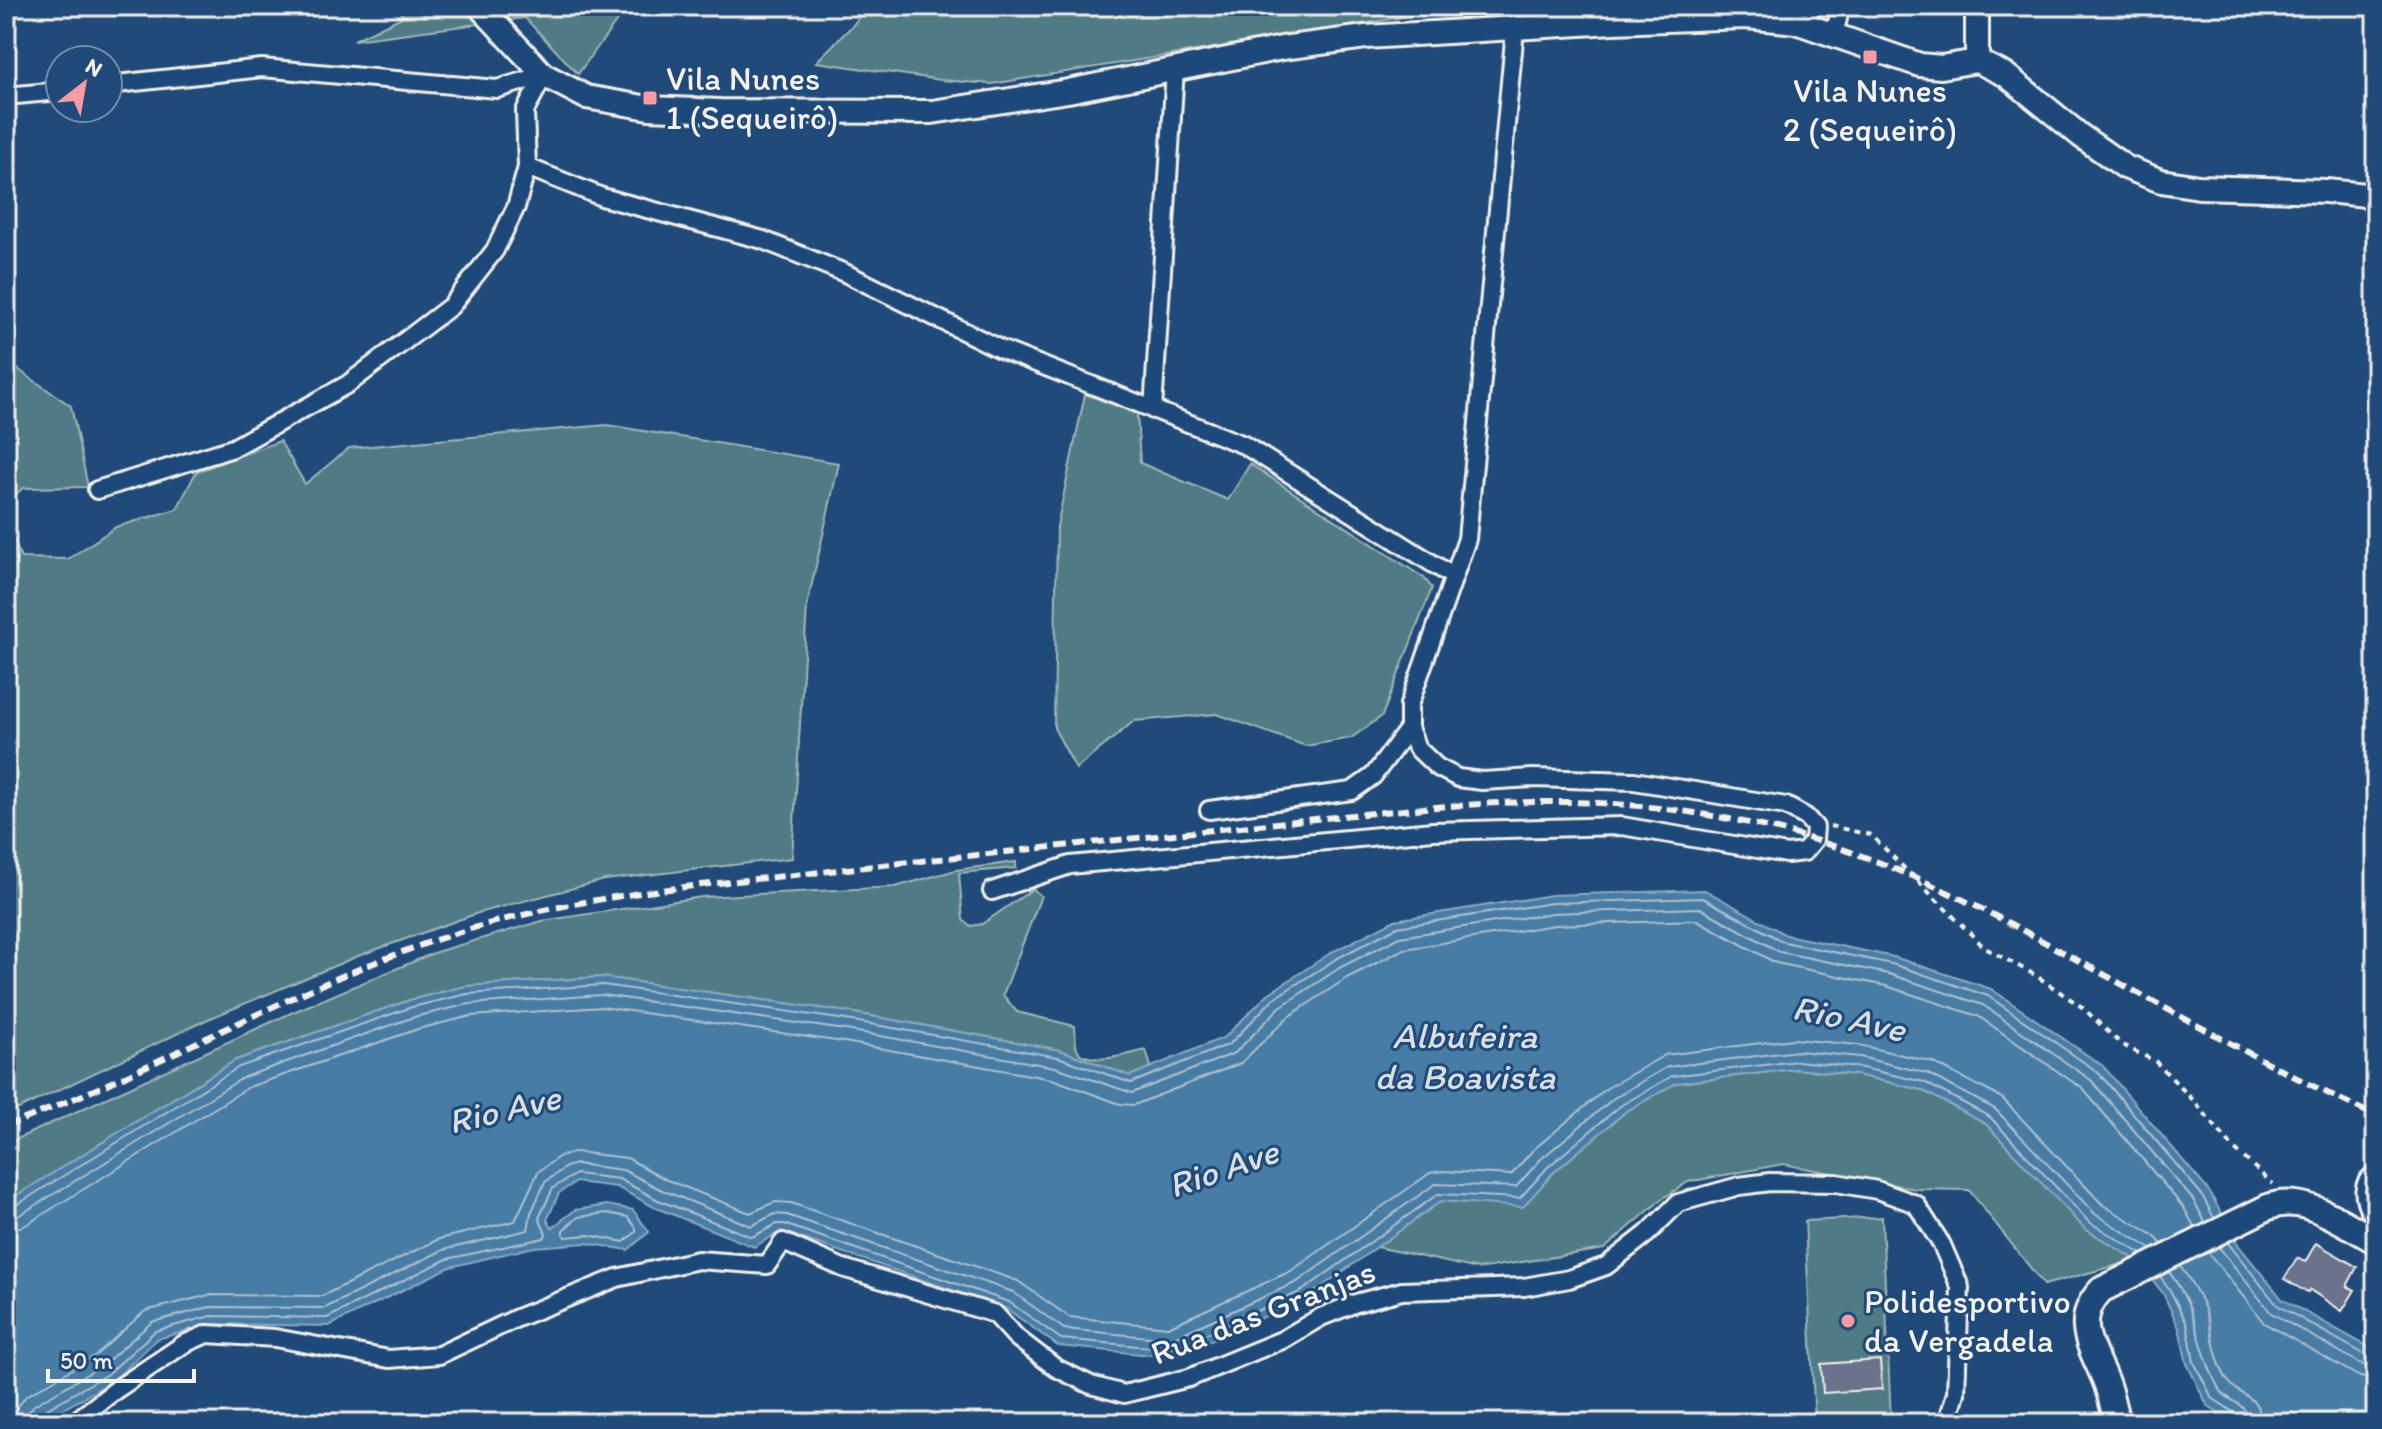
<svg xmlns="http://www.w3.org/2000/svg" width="2382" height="1429" viewBox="0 0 2382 1429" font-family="Itim,sans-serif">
<rect width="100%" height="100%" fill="#1f4a7a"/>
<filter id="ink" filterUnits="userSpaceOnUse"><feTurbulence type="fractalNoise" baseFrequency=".0125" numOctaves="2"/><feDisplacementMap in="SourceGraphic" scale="16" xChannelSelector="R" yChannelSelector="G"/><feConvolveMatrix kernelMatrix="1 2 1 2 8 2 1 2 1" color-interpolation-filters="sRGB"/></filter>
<g filter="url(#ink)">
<path fill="#507c84" stroke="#a2b6b6" stroke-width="2" d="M399 6H620L619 18 578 74 525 18 354 40 402 17Z
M867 6H1411L1410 16 992 84 941 80 816 62 853 25Z
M6 361 71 406 88 487 23 488 6 503Z
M1085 394 1137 413 1140 463 1228 500 1250 464 1424 578 1432 588 1382 716 1351 738 1306 746 1217 714 1134 721 1076 769 1054 728 1057 526Z
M607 425 839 463 807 606 792 858 605 880 478 913 358 956 206 1020 6 1115V518L21 558 68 559 116 527 177 509 196 472 280 441 305 484 349 448Z
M1016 862V868L959 873 963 920 971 926 982 924 1033 889 1041 896 1003 995 1017 1012 1075 1026 1076 1046 1080 1054C1101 1064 1124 1055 1146 1050L1151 1067 1130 1076 1060 1050 854 1013 602 977 466 986 410 1000 236 1060 6 1202V1144L291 1013 436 952 542 921 702 897 895 887 956 870Z
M1795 1069 1857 1075 1922 1090 1986 1124 2084 1228 2136 1260 2044 1285 1969 1190 1916 1189 1783 1164 1688 1182 1662 1199 1604 1249 1478 1269 1377 1247 1441 1201 1523 1206 1553 1173 1625 1112 1676 1083Z
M1882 1217 1891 1422 1815 1423 1805 1221Z"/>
<path fill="#477ba5" stroke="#8caac0" stroke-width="2" d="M1705 890 1786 935 1894 957 1991 989 2103 1066 2209 1191 2239 1246 2282 1299 2376 1351V1423H2236L2207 1405 2187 1364 2179 1328 2163 1293 2136 1260 2084 1228 1986 1124 1922 1090 1857 1075 1795 1069 1676 1083 1625 1112 1553 1173 1523 1207 1441 1201 1306 1298 1173 1357 1058 1346 1007 1309 781 1231 754 1247 654 1207 617 1187 576 1182 559 1193 547 1220 552 1228 575 1210 607 1205 633 1210 649 1232 628 1250 586 1243 534 1247 450 1267 329 1326 212 1324 157 1339 114 1380 39 1423H6V1202L236 1060 410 1000 466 986 602 977 854 1013 1060 1050 1130 1076 1225 1037 1268 994 1332 952 1395 920 1552 895Z"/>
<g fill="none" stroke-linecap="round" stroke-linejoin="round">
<path stroke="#afc2cd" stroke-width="2" d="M6 1208 13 1207 239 1067 412 1007 467 994 603 985 853 1021 1058 1057 1131 1083 1230 1044 1273 999 1336 959 1397 927 1552 903 1703 898 1784 942 1892 964 1988 996 2098 1072 2202 1195 2214 1218
M607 1213 628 1217 636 1228V1232L624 1242 588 1235 566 1237 563 1234V1230L578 1217Z
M6 1218 18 1216 244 1077 414 1017 469 1004 602 995 852 1031 1055 1067 1132 1093 1235 1053 1280 1007 1341 967 1400 937 1553 913 1700 908 1780 952 1889 974 1983 1005 2091 1080 2194 1201 2205 1222
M6 1230 24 1226 249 1087 418 1029 471 1016 602 1007 850 1043 1052 1079 1120 1104 1134 1105 1241 1063 1288 1017 1347 978 1404 949 1555 925 1697 920 1776 963 1886 986 1978 1016 2083 1089 2184 1208 2195 1228
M2228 1243 2277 1305 2369 1357 2376 1358
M2219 1247 2271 1313 2365 1366 2376 1368
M2208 1252 2264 1323 2360 1377 2376 1380
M2180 1266C2192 1282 2204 1303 2209 1322 2214 1342 2216 1363 2228 1381 2241 1399 2260 1394 2261 1423
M2169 1272C2198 1308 2197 1348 2218 1387 2226 1403 2248 1401 2249 1423
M2160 1276 2170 1290 2187 1324 2194 1362 2212 1398 2235 1413 2239 1423
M14 1423 17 1408 26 1396 96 1355 145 1311 209 1295 322 1296 439 1239 515 1221 538 1172 560 1156 575 1152 627 1158 667 1180 750 1213 775 1202 791 1203 1018 1281 1069 1317 1168 1327 1291 1271 1430 1173 1443 1171 1511 1175 1533 1150 1607 1088 1665 1055 1793 1039 1859 1045 1932 1062 2002 1098 2103 1205 2153 1235 2162 1244
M26 1423 28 1413 34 1405 103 1365 152 1322 210 1307 325 1308 443 1250 528 1230 531 1213 545 1182 566 1167 576 1164 623 1170 662 1190 751 1226 775 1214 787 1215 1013 1292 1064 1329 1170 1339 1297 1282 1435 1184 1516 1187 1541 1159 1614 1098 1667 1067 1798 1051 1860 1057 1926 1073 1995 1109 2095 1214 2151 1249
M36 1423 40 1413 109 1373 155 1331 211 1316 327 1318 447 1259 544 1238 546 1234 539 1218 553 1188 576 1174 619 1179 658 1200 752 1237 777 1224H784L1009 1302 1061 1339 1171 1349 1302 1291 1438 1194 1520 1198 1548 1167 1620 1106 1672 1076 1797 1061 1858 1067 1924 1082 1990 1117 2089 1222 2142 1254"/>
</g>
<path fill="#6a728c" stroke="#f4f1e8" stroke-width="2" d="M2316 1243 2357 1267 2347 1286 2355 1290 2342 1311 2310 1290 2308 1293 2284 1279 2297 1258 2305 1262Z
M1880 1360 1882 1389 1823 1393 1821 1364Z"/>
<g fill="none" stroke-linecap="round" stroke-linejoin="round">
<defs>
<path id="service" d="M1803 6 1812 13 1816 25
M2376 1169C2356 1179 2358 1197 2367 1214L2376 1218"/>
<path id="minor" d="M1834 35 1841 6
M108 85 262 68 497 89 544 75
M6 96 60 91
M527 167 602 197 763 240 845 273 1000 349 1244 445 1454 577
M1153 410 1175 70
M97 490 233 448 348 384 451 306 495 250 516 207 527 167 525 111 544 75
M1209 810 1352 791 1373 776 1409 728
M992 891 1070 865 1433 831 1622 826 1787 854 1804 852 1814 840 1815 827 1806 817 1786 806 1634 781 1533 778 1482 781 1458 778 1437 767 1417 748 1409 728V705L1467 539 1515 29
M73 1423 117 1389 184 1344 207 1334 275 1338 389 1359 439 1355 517 1318 617 1278 698 1260 767 1265 783 1242 843 1268 995 1314 1017 1338 1056 1368 1091 1385 1124 1394 1189 1378 1282 1340 1321 1317 1356 1303 1402 1291 1524 1287 1569 1279 1606 1266 1648 1233 1678 1203 1739 1186 1770 1182 1836 1183 1877 1190 1916 1204 1942 1245 1960 1287 1956 1393 1947 1423"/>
<path id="tertiary" d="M479 6 544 75 586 97 649 108 720 111 932 112 1068 91 1282 48 1366 37 1613 22 1746 17 1796 22 1920 65 1941 67 1977 61
M1977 61 2006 75 2081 136 2125 167 2161 181 2199 187 2326 191 2376 196
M1977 61V6"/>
<path id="secondary" d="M2117 1423C2114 1410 2111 1397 2107 1385 2094 1350 2070 1323 2101 1290L2268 1207C2305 1193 2344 1224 2376 1241"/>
</defs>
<use href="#service" stroke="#f4f1e8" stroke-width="14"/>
<use href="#minor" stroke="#f4f1e8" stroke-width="22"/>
<use href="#tertiary" stroke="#f4f1e8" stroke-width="28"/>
<use href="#secondary" stroke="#f4f1e8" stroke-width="30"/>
<path stroke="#f4f1e8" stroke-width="4" stroke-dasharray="6 6" stroke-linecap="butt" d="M1830 826 1871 835 1985 948 2035 975 2082 1007 2122 1045 2155 1061 2195 1102 2234 1149 2273 1184"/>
<use href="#service" stroke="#1f4a7a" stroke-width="8"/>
<use href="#minor" stroke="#1f4a7a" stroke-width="16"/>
<use href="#tertiary" stroke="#1f4a7a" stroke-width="22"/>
<use href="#secondary" stroke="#1f4a7a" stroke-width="24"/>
<path stroke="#f4f1e8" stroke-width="6" stroke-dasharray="12 6" stroke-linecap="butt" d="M6 1126C159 1069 298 984 454 934 561 900 674 887 786 876 856 868 926 860 997 853 1096 842 1196 832 1295 821 1378 813 1461 802 1545 802 1630 801 1721 813 1804 837 1896 863 1983 908 2066 954 2169 1009 2270 1068 2376 1116"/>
</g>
</g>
<g fill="#ff9aa2" stroke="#1f4a7a" stroke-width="3">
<rect x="1862" y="49" width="16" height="16" rx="4"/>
<rect x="642" y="90" width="16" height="16" rx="4"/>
<circle cx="1848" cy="1321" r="8"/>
</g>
<g text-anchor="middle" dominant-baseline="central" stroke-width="6" stroke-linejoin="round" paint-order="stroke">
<g font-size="34" fill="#f4f1e8" stroke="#1f4a7a" text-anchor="start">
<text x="666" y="78">Vila Nunes<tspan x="666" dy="39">1 (Sequeirô)</tspan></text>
<text x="1870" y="90" text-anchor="middle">Vila Nunes<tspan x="1870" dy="39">2 (Sequeirô)</tspan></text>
<text x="1864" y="1301">Polidesportivo<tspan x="1864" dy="39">da Vergadela</tspan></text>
</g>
<g font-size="34" fill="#f4f1e8" stroke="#1f4a7a">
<text transform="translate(1263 1312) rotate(-21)">Rua das Granjas</text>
</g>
<g font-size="36" font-style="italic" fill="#dadfde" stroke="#1f4a7a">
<text transform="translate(1849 1018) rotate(12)">Rio Ave</text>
<text x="1465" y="1035">Albufeira<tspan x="1465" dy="41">da Boavista</tspan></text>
<text transform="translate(504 1109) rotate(-13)">Rio Ave</text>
<text transform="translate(1223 1168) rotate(-19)">Rio Ave</text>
</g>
</g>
<rect width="2382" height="1429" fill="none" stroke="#1f4a7a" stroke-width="32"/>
<rect x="16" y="16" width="2350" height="1397" fill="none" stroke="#f4f1e8" stroke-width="3" filter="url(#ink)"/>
<g transform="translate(84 84) rotate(31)"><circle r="38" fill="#1f4a7a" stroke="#748da6" stroke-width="2"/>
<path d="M0-6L14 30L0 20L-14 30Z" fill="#ff9aa2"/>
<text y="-12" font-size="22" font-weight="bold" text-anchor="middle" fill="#f4f1e8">N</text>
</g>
<path d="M48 1369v12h146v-12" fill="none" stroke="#f4f1e8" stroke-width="4"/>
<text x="60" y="1369" font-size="24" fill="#f4f1e8" stroke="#1f4a7a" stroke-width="6" paint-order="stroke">50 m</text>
</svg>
